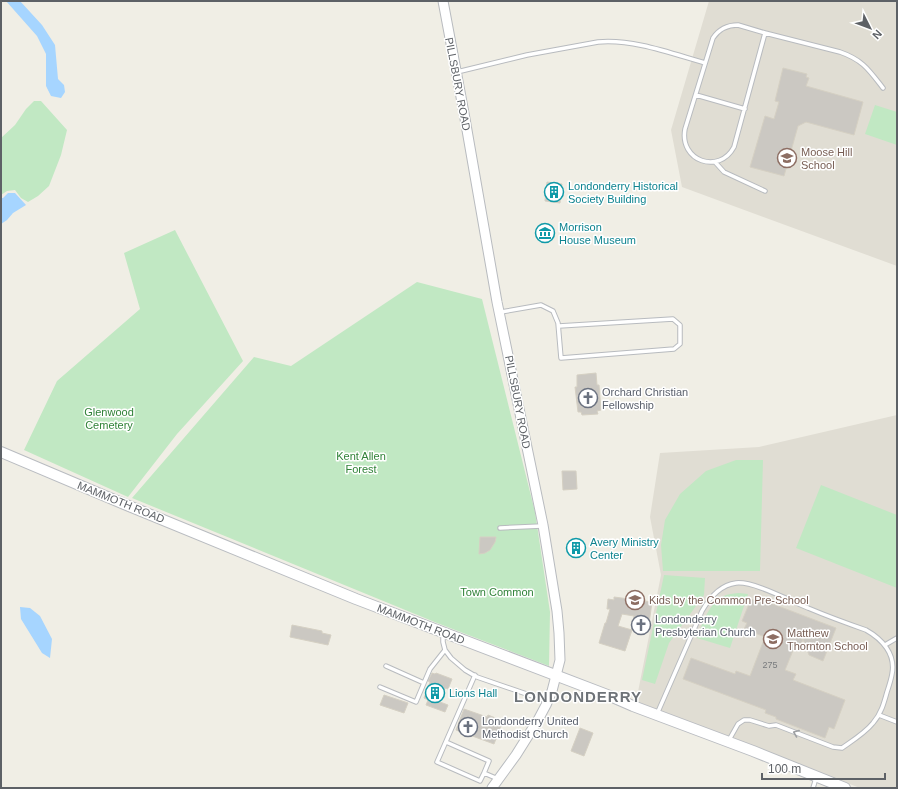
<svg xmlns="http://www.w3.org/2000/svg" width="898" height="789" viewBox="0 0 898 789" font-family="Arial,sans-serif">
<rect width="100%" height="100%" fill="#f0eee5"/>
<path fill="#e0ddd3" d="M709 1H897V266L682 187 671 130Z
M897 415V788H860L636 702 661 575 650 517 660 453 759 447Z"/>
<path fill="#c1e8c3" d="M34 101H41L67 130 61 155 49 186 38 196 28 202 21 198 15 190 7 191 1 195V138L15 125 26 109Z
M875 105 897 112V145L865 134Z
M175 230 243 361 177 434 128 497 24 450 57 381 140 309 124 253Z
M417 282 482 299 535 512 550 612 549 666 437 623 132 498 254 357 291 366Z
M736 460H763L760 571H663L661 545 665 520 680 494 706 471Z
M821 485 897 515V588L796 548Z
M664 575 705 578 704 595 669 643 655 684 642 680Z
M739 593 748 594 730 648 697 638C703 622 709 602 726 595 730 594 735 593 739 593Z"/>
<path fill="#a6d5ff" d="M6 1H20L42 25 55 45 58 79 64 85 65 92 61 98 51 96 46 86V54L37 36Z
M8 193H15L26 205 13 213 7 220 1 224V198H3Z
M20 607 30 608 40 616 52 639 50 658 42 653 21 619Z"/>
<path fill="#cbc8c2" stroke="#d5d0c3" d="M783 68 807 74 806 77 809 78 806 86 863 102 854 135 806 122 798 126 784 176 750 167 765 116 774 119 779 102 775 101Z
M547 182 562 184 560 203 545 201Z
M541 224 553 227 549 242 537 239Z
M596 373 597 385H599L601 410 597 411 598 414 582 415 581 412H578L575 387H577V375Z
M562 471H576L577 489 563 490Z
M480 537H496L495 542 490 550 485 553 479 554Z
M571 544H581V557H571Z
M614 597 652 602 648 631 632 629 634 616 622 614 618 626 632 630 625 651 599 643 605 623H606L610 609H607L608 599 614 600Z
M757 598 836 628 823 661 809 655 803 639 799 650 794 648 785 670 796 674 793 680 845 700 834 729 829 727 825 738 776 719V717L765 713 766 710 683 679 691 658 735 674 736 671 750 676 765 637 744 629 747 623 742 621 751 599 756 601Z
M292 625 322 631V633L331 635 328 645 290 637Z
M432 673 435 674 436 673 452 679 448 689 445 688 440 702 448 705 445 712 426 705 428 700 424 698 430 682 428 681Z
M384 695 408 703 404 713 380 705Z
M464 709 487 717 488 715 503 721 494 744 456 730Z
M580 728 593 733 584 756 571 751Z"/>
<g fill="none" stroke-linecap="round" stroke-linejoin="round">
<defs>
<path id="service" d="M738 25 765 33 734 147C719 175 679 161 685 129L713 38C719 29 727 25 738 25Z
M765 33 840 52C863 60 869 70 883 88
M457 72 527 55 598 42C634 39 670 53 705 63
M696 95 745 109
M715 162 724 172 765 191
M501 312 541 305 553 311 558 323 561 358 674 349 680 344V325L673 319 559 326
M500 528 542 526
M443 634V642L445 650 451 658 465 670 477 677 547 701
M885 645 897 638
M386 666 424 683 430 669 445 650
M475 675 437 762 480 781 484 773 498 779
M380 687 416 702 424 683
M657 714 702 611C710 597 720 585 736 583 754 581 790 601 808 608 827 616 846 623 866 630 882 639 896 654 892 674 891 680 889 686 887 692 884 703 881 714 873 723 865 733 852 741 842 748L833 747 776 725 769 726 750 720H744L738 724 729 740
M879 715 897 722
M446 742 489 761 484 773
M813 788 816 778"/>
<path id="tertiary" d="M443 1 464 113 497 302 543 525 557 611 559 633 560 660 552 691 546 705 538 720 516 755 492 788"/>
<path id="secondary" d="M1 452 124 504 356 599 610 696 633 706 753 751 845 788"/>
</defs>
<use href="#service" stroke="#b8bbbf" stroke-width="5.5"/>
<use href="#tertiary" stroke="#b8bbbf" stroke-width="11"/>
<use href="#secondary" stroke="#b9bcc1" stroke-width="12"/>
<use href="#service" stroke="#fff" stroke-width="3.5"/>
<use href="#tertiary" stroke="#fff" stroke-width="9"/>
<use href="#secondary" stroke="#fff" stroke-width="10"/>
</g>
<defs><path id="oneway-chevron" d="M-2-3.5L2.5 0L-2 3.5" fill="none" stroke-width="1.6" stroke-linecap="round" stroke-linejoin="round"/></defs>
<use stroke="#9ea0a3" href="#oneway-chevron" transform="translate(796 733) rotate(-159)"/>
<defs>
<symbol id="school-ring" viewBox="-11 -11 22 22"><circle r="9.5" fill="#fff" stroke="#8d6e63" stroke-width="1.5"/><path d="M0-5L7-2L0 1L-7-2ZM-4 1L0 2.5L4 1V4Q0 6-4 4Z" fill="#8d6e63"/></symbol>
<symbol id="building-ring" viewBox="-11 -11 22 22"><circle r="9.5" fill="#fff" stroke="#0f9aa8" stroke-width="1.5"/><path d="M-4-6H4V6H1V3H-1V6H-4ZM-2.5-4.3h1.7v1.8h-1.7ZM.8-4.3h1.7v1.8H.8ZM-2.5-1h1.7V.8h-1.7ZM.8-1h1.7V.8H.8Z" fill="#0f9aa8"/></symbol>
<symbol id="museum-ring" viewBox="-11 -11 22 22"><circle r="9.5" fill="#fff" stroke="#0f9aa8" stroke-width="1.5"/><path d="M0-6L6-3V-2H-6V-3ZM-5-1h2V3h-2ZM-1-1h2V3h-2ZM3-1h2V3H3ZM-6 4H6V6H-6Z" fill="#0f9aa8"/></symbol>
<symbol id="church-ring" viewBox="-11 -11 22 22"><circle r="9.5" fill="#fff" stroke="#6b7280" stroke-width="1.5"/><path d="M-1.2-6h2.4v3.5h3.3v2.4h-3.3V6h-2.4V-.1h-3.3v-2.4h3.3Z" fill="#6b7280"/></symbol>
</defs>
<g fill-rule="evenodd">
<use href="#school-ring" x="776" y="147" width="22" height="22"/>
<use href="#building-ring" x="543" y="181" width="22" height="22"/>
<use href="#museum-ring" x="534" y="222" width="22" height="22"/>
<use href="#church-ring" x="577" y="387" width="22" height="22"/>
<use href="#building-ring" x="565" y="537" width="22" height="22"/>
<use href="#school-ring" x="624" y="589" width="22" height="22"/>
<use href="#church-ring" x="630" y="614" width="22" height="22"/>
<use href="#school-ring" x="762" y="628" width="22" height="22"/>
<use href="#building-ring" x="424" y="682" width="22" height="22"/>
<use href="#church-ring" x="457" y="716" width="22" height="22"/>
</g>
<g text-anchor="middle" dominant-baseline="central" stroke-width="3" stroke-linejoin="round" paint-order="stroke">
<g font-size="9" fill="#787b7d">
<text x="770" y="665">275</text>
</g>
<g font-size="11" fill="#5d6166" stroke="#fff">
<text transform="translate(458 84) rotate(79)">PILLSBURY ROAD</text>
<text transform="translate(518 402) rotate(79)">PILLSBURY ROAD</text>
<text transform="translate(121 502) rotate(22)">MAMMOTH ROAD</text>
<text transform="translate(421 624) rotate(21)">MAMMOTH ROAD</text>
</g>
<g font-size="11" fill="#785e54" stroke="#fff" text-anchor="start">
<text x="801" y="152">Moose Hill<tspan x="801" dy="13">School</tspan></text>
<text x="649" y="600">Kids by the Common Pre-School</text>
<text x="787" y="633">Matthew<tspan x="787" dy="13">Thornton School</tspan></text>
</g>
<g font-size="11" fill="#0d838f" stroke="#fff" text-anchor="start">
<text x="568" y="186">Londonderry Historical<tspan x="568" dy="13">Society Building</tspan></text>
<text x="559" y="227">Morrison<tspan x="559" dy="13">House Museum</tspan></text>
<text x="590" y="542">Avery Ministry<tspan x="590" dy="13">Center</tspan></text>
<text x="449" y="693">Lions Hall</text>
</g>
<g font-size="11" fill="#5b616d" stroke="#fff" text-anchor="start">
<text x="602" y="392">Orchard Christian<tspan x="602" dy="13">Fellowship</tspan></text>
<text x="655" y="619">Londonderry<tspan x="655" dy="13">Presbyterian Church</tspan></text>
<text x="482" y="721">Londonderry United<tspan x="482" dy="13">Methodist Church</tspan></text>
</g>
<g font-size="11" fill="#308238" stroke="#fff">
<text x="109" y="412">Glenwood<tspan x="109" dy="13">Cemetery</tspan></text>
<text x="361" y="456">Kent Allen<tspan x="361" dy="13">Forest</tspan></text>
<text x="497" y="592">Town Common</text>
</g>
<g font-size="15" font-weight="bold" letter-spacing="1" fill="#6e7378" stroke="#fff">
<text x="578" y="696">LONDONDERRY</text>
</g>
</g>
<rect width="898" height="789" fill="none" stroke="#5d6166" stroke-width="4"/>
<g transform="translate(870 28) rotate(132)" stroke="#ffffff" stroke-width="3" paint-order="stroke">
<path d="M0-3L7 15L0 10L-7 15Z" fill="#5d6166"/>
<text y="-6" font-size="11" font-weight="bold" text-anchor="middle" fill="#5d6166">N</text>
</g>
<path d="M762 773v6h123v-6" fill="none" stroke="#5d6166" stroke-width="2"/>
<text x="768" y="773" font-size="12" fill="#5d6166" stroke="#ffffff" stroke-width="3" paint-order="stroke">100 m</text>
</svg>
